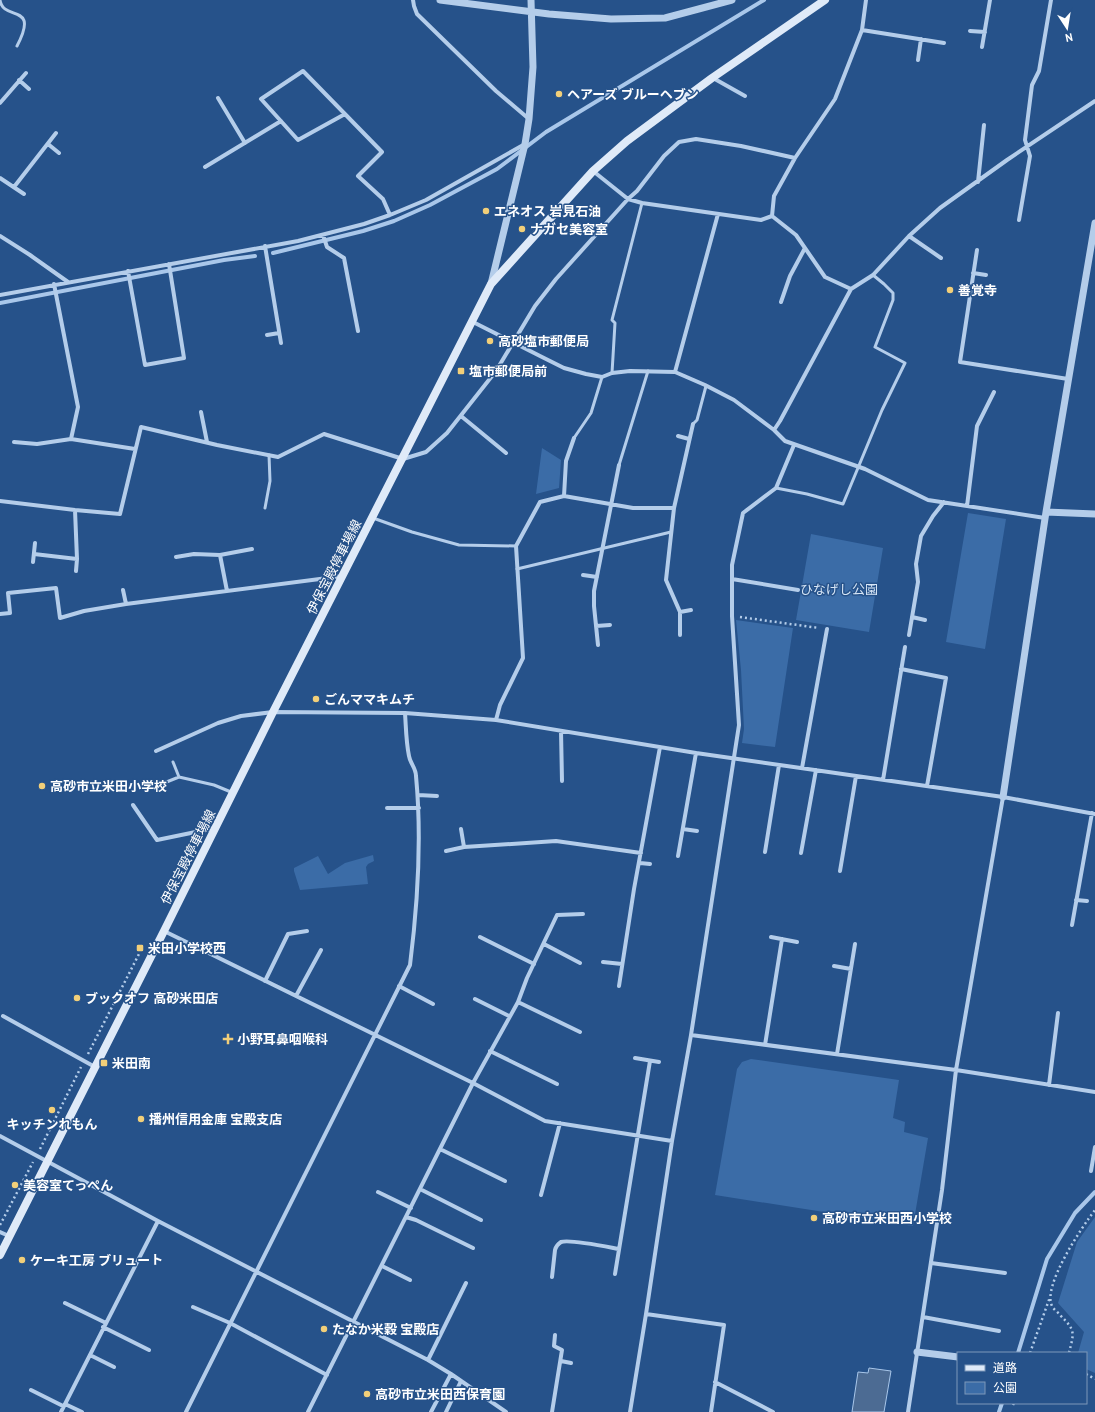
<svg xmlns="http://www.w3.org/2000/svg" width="1095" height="1412" viewBox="0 0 1095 1412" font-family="'PT Sans','Noto Sans JP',sans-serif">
<rect width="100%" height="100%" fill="#26528a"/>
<path fill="#3b6ca7" d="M542 448 561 460 559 488 536 494Z
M968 513 1006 519 985 649 946 642Z
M811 534 883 548 869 632 796 620Z
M736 620 793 628 775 747 742 743 744 729 741 670Z
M373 855 374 861 368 864 366 867 368 884 300 890 294 871V868L318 856 328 874 345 863Z
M751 1059 899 1080 893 1118 905 1122 904 1132 928 1138 913 1226 715 1195 737 1069 742 1062Z
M1095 1217V1373L1086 1369V1353H1078L1084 1332 1058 1303 1077 1242Z"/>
<path fill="#4c6b93" stroke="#a9c7ea" d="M869 1368 891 1371 884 1412H852L858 1372 868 1373Z"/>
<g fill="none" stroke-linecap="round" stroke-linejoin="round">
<path stroke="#a9c7ea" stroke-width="4" d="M273 253 363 231 394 221 430 205 497 169 546 132 764 0
M0 303 224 260 255 256
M1018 1353 1047 1259 1075 1213 1095 1192
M999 1412 1002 1403"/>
<path stroke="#b4cdea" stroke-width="2.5" stroke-dasharray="2 3" stroke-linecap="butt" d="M740 617 819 628
M88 1054 140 952
M40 1149 81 1067
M0 1225 33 1162
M1030 1353 1050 1297
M1069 1353C1074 1332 1076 1331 1060 1315 1058 1312 1054 1310 1052 1306 1042 1286 1082 1227 1095 1210
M1086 1374 1095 1379
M1013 1405 1014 1403"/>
<path stroke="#b4cdea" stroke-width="3" d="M0 0C3 22 40 2 17 46
M612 373 615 323 612 320 642 203
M693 424 697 420 706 386
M574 438 591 413 602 377
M619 465 648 371
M776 488 807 494 843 504 882 410 905 363 875 347 893 300V293L884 284 873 275
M265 508 270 481 269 455
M373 518 412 532 459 545 516 546
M517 569 671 532
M173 762 179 777
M164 783 179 777 214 785 231 792"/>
<path stroke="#b4cdea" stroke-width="4" d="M413 0 414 6 417 14 496 91 529 119
M862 30 944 43
M970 31 985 32
M982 47 990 0
M918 60 921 39
M713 78 745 96
M19 80 29 89
M218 98 245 143
M0 103 26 73
M345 114 298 140 261 99 303 71 382 152 358 176 383 199 390 215
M48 144 59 153
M205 167 281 121
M593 171 628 199 642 203 761 220 772 216
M0 178 24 194
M978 182 984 125
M14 187 56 133
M772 216 774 196 795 158 835 99 862 30 866 0
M772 216 796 235 825 277 851 289
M1019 220 1030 156 1025 140 1032 85 1039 71 1051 0
M323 235 327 247 344 258 358 331
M0 236 30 255 68 282
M909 236 941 258
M265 246 281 343
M977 250 960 362 1068 379
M128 271 145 365 184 358 169 264
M973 273 986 275
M54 284 78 407 71 439
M0 295 298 241 364 224 390 215 426 200 525 144
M781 302 790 276 805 248
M473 322 542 357 564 368 586 374 602 377 612 373 630 371 675 372 705 385 734 400 774 430 785 441 865 469 928 500 1045 518
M267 335 279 333
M675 372 718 214
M201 412 207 442
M461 416 506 453
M774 430 780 421 851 289 873 275 909 236 940 208 1007 160 1095 101
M678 436 689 439
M14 442 37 444 71 439 135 449
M564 496 566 461 574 438
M0 501 75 510 120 514 141 427 217 445 278 457 324 434 403 459 426 452 447 433 496 371 535 306 556 279 628 199 637 191 664 156 679 142 696 139 741 146 795 158
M967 506 977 426 994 392
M75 510 77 559 76 571
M34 554 77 559
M220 555 227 591
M176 557 194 554 220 555 252 549
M33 562 35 543
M583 575 597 577
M732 579 798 590
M123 590 126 604
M680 612 691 610
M0 614 10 613 8 593 56 588 60 618 84 611 126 604 343 576
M912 617 925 620
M596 626 610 625
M680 635V612L666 580 674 508 693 424
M909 635 918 582 916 564 921 536 933 516 944 502
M598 645 594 606V591L619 465
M901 669 946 678 927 786
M496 720 500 705 523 658 516 546 540 502 564 496 633 508H674
M561 731 562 781
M156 751 218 723 241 716 273 712 405 713 496 720 696 753 1003 797 1095 814
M802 768 827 629
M883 780 905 647
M418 795 437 796
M133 805 157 840 215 828
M387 808H419
M461 829 464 847
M683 829 697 831
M446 851 464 847 556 841 641 853
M765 852 779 765
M801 853 816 770
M678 856 696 753
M640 863 650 864
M840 871 856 776
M1076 900 1087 901
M1072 925 1092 813
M164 931 473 1083 545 1121 672 1141
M480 937 534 964
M771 937 797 942
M544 944 580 963
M603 962 622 964
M834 966 851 969
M265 981 288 934 307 931
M399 986 433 1004
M619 986 634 889 660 747
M296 996 321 950
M475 999 509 1016
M518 1002 580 1032
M3 1016 95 1067
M691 1035 956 1070 1095 1092
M765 1045 782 939
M490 1051 557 1084
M837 1054 855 944
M635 1058 659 1062
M1049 1085 1058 1013
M0 1136 158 1221 428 1360 451 1374 506 1412
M440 1149 505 1181
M1091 1171 1095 1147
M420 1189 481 1220
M378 1192 411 1208
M541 1195 560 1123
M406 1217 416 1220 473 1248
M0 1232 9 1236
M931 1263 1005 1273
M382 1266 410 1280
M615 1274 650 1061
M552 1277 555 1250C556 1246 558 1244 561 1242 570 1239 608 1247 619 1249
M65 1303 106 1323
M193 1307 230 1323 327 1375
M923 1317 999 1331
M103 1327 149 1350
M90 1355 114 1367
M428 1360 466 1283
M561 1361 571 1363
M715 1382 773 1412
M31 1390 63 1406
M65 1404 82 1412
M61 1412 158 1221
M186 1412 410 965C418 902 422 839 416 776 416 768 410 763 409 756 406 742 406 727 405 713
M308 1412 473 1083 518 1002 527 978 557 915 583 914
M431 1412 451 1374
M446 1412 461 1381
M552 1412 562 1350 554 1346 555 1335
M630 1412 646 1314
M711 1412 724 1325 646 1314 672 1141 691 1035 739 725 732 616V565L743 513 776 488 794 445
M908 1412 942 1190 956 1070 1003 797"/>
<path stroke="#b4cdea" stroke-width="7" d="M440 0 549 14 611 19 665 18 732 0
M491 284 525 144 529 119 533 67 531 0
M1046 512 1095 514
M1003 797 1046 512 1095 223
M917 1352 958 1357"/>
<path stroke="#dfeaf8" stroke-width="8" d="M0 1255 164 931 273 712 491 284 593 171 627 141 712 78 825 0"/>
</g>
<g fill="#f2cf79" stroke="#26528a" stroke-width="1.5">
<circle cx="559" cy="94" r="4"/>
<circle cx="486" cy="211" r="4"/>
<circle cx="522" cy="229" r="4"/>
<circle cx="950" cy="290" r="4"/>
<circle cx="490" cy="341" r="4"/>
<rect x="457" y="367" width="8" height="8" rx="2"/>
<circle cx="316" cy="699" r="4"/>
<circle cx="42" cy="786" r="4"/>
<rect x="136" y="944" width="8" height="8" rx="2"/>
<circle cx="77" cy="998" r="4"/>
<path d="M226 1033h4v4h4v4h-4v4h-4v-4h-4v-4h4z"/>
<rect x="100" y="1059" width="8" height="8" rx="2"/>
<circle cx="52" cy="1110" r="4"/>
<circle cx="141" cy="1119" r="4"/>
<circle cx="15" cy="1185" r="4"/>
<circle cx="814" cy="1218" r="4"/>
<circle cx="22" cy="1260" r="4"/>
<circle cx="324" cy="1329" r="4"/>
<circle cx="367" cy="1394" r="4"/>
</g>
<g text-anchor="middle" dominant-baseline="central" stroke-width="3" stroke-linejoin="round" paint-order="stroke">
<g font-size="13" font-weight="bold" fill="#fff" stroke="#26528a" text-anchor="start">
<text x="567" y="94">ヘアーズ ブルーヘブン</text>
<text x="494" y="211">エネオス 岩見石油</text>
<text x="530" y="229">ナガセ美容室</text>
<text x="958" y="290">善覚寺</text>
<text x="498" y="341">高砂塩市郵便局</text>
<text x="469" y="371">塩市郵便局前</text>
<text x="324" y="699">ごんママキムチ</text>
<text x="50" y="786">高砂市立米田小学校</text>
<text x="148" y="948">米田小学校西</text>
<text x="85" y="998">ブックオフ 高砂米田店</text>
<text x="237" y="1039">小野耳鼻咽喉科</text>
<text x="112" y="1063">米田南</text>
<text x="149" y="1119">播州信用金庫 宝殿支店</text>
<text x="52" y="1124" text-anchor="middle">キッチンれもん</text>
<text x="23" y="1185">美容室てっぺん</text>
<text x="822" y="1218">高砂市立米田西小学校</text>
<text x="30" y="1260">ケーキ工房 ブリュート</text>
<text x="332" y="1329">たなか米穀 宝殿店</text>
<text x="375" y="1394">高砂市立米田西保育園</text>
</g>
<g font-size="13" fill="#fff" stroke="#26528a">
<text transform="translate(334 567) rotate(-63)">伊保宝殿停車場線</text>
<text transform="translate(188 857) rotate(-63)">伊保宝殿停車場線</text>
</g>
<g font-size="13" fill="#d8e7f7" stroke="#26528a">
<text x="839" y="589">ひなげし公園</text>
</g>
</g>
<rect x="957" y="1352" width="130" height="52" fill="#26528a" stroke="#7d97b9"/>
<rect x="965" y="1365" width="20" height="6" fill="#dfeaf8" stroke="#7d97b9"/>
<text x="993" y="1372" font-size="12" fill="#ffffff">道路</text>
<rect x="965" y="1382" width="20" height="12" fill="#3b6ca7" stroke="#7d97b9"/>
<text x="993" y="1392" font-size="12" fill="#ffffff">公園</text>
<g transform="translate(1067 28) rotate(168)" stroke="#26528a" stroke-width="3" paint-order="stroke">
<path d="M0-3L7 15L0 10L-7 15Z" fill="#ffffff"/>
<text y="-6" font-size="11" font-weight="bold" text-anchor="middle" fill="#ffffff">N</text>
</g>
</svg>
